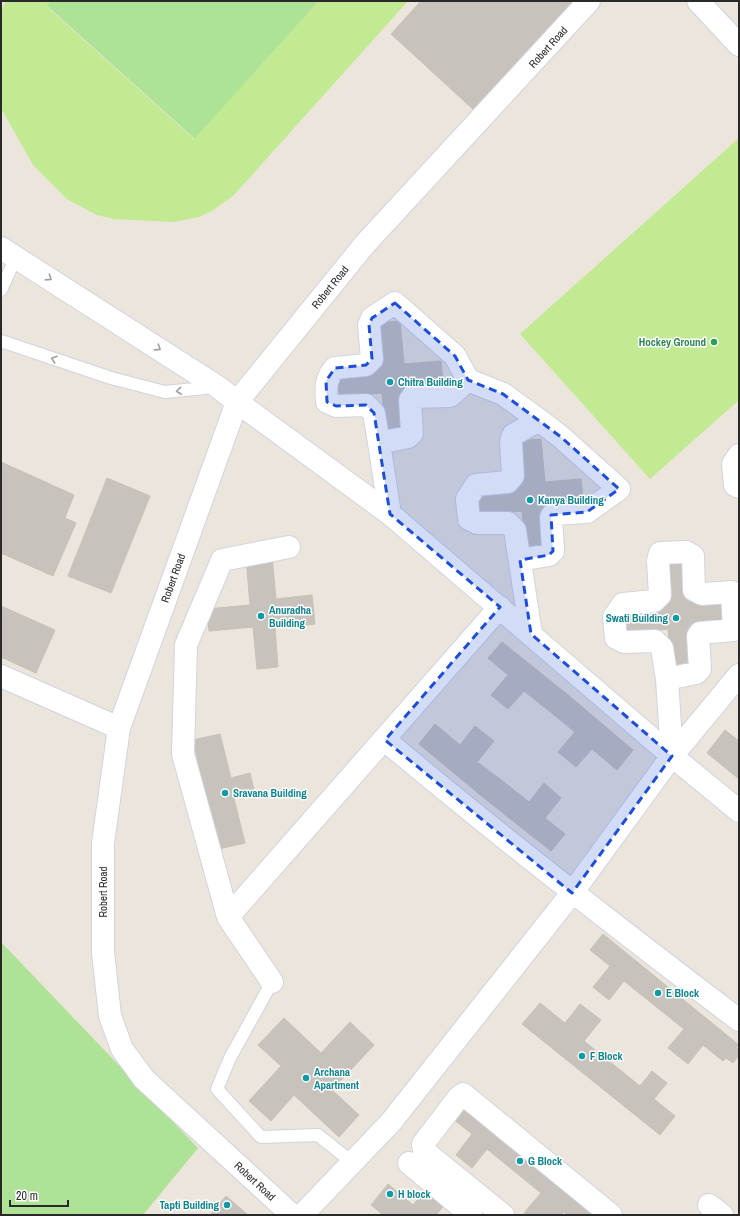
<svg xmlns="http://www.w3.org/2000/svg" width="740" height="1216" viewBox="0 0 740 1216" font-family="'Archivo Narrow',sans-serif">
<rect width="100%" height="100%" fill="#ece5db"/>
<path fill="#aee297" d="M50 1H319L195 139 46 5Z
M1 942 198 1148 143 1215H1Z"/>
<path fill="#c1ea93" d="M6 1H50L46 6 194 139 319 1H408L234 195 212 211 199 217 173 222 114 219 97 215 67 199 33 165 2 110 1 10Z
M739 138V400L650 479 520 334Z"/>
<path fill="#c7c2bb" stroke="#c7c1b5" d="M421 1H578L476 112 391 34Z
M400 321 404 364 441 361 444 390 403 393 407 432 386 434 382 393 338 397 335 374 379 370 375 323Z
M541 439 545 482 581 479 584 508 544 511 547 550 526 552 522 511 478 515 476 492 520 488 515 441Z
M1 462 74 495 65 518 76 523 53 576 1 553Z
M107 478 150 496 111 593 68 576Z
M272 556 276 599 312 595 315 624 275 628 278 667 257 669 253 627 209 631 207 609 250 605 246 558Z
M686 557 691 600 727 597 730 626 689 630 693 668 672 670 668 629 624 633 621 611 665 607 661 559Z
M1 606 55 630 36 673 1 657Z
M502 642 568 695 553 714 524 691 508 709 491 695 508 675 488 658Z
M568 695 633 750 617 770 592 749 576 767 558 752 575 732 553 714Z
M435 724 460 745 475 726 494 741 477 762 500 779 484 798 419 744Z
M725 730 739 741V779L707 753Z
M220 734 231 778 250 773 254 790 233 795 245 843 219 849 193 740Z
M500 779 529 802 544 783 561 798 545 818 565 834 551 851 484 798Z
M603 934 739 1045 736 1048 739 1050V1055L733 1063 726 1058 723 1061 703 1045 688 1064 668 1048 684 1029 624 981 609 1000 593 987 610 966 590 950Z
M540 1003 565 1023 580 1004 601 1020 584 1041 640 1086 652 1071 667 1083 654 1099 675 1116 660 1135 522 1024Z
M284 1018 321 1053 350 1022 374 1045 332 1090 359 1115 339 1137 294 1095 271 1121 249 1101 281 1066 258 1045Z
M465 1102 597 1209 592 1215H568L564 1212 561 1215H527L524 1213 541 1193 487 1149 472 1168 456 1155 472 1134 452 1118Z
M388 1184 413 1205 428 1186 447 1202 436 1215H383L371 1205Z
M226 1196 248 1215H210Z"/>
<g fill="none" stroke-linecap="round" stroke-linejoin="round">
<defs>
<path id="lane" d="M1 290 16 257
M1 341 111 378 165 392 215 387
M272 982 230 1058 217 1089 261 1137 318 1135 352 1162"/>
<path id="street" d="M698 1 739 45
M1 248 218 387 237 402 390 514 672 756 739 811
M468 380 455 356 395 303 372 318 369 325 372 359 366 365 335 368C325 379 326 388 327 402L336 406 366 405 374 413 379 443 408 437 412 433 410 400 412 397 450 396 468 380 503 394 539 420
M379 443 390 514
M739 455 733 464 735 485 739 487
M520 560 549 555 553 551 551 517 553 514 587 512 619 489 561 437 539 420 513 435 511 442 513 476 508 482 476 485 467 499 469 519 477 523H508L515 530 531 634
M1 676 119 728
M667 679 696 673 700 669 698 636 700 633 734 630 732 592 702 594 694 590 693 556 686 552 660 553 658 561 660 595 654 601 623 604 614 617 616 638 624 642 655 641 662 648 667 679 672 756
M385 740C500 837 619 929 739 1020
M228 917 500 607
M272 982 228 917 183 754 186 645 222 560 289 547
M409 1163 471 1215
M709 1205 722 1215
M292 1215 144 1079 122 1049 110 1016 103 952V843L119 728 237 402 365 244 589 1
M302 1215 391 1122 572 893 672 756 739 675
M503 1215 424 1151 423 1144 459 1097 463 1094 611 1215"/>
</defs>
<use href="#lane" stroke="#d0d3e2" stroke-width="14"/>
<use href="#street" stroke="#d0d3e2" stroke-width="24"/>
<use href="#lane" stroke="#fff" stroke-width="12"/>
<use href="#street" stroke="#fff" stroke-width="22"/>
</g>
<defs><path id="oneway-chevron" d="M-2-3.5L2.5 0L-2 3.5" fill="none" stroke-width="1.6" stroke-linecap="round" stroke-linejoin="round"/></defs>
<g stroke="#9f9f9f">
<use href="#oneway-chevron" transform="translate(49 278) rotate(33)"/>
<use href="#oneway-chevron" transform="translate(158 348) rotate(33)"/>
<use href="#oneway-chevron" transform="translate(54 359) rotate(-161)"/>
<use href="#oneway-chevron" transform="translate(179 391) rotate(174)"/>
</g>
<path fill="#1d4ed8" fill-opacity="0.2" stroke="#1d4ed8" stroke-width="3" stroke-dasharray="8 5" stroke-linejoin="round" d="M395 303 455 356 468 380 503 394 561 437 619 489 587 512 551 515 553 551 549 555 520 560 531 634 672 756 572 893 385 740 500 607 390 514 374 413 366 405 336 406 327 402 326 381 335 368 366 365 372 359 369 325 372 318Z"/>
<circle fill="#2e9e5b" stroke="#fff" stroke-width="1.5" cx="714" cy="342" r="4"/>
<g fill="#0f9aa8" stroke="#fff" stroke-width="1.5">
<circle cx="390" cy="382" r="4"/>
<circle cx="530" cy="500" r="4"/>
<circle cx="261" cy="616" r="4"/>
<circle cx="676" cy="618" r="4"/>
<circle cx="225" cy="793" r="4"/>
<circle cx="658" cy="993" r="4"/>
<circle cx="582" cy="1056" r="4"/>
<circle cx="306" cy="1078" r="4"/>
<circle cx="520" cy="1161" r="4"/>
<circle cx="390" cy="1194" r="4"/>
<circle cx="227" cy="1205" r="4"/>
</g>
<g text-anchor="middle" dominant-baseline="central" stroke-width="3" stroke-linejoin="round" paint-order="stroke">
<g font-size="11" fill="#292929" stroke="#fff">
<text transform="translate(548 47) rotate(-48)">Robert Road</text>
<text transform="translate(330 287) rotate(-51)">Robert Road</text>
<text transform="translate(173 578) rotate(-70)">Robert Road</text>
<text transform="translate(103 892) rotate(-90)">Robert Road</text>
<text transform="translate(255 1181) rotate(43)">Robert Road</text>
</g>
<g font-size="11" font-weight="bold" fill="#27864d" stroke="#fff" text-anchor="end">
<text x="706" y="342">Hockey Ground</text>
</g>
<g font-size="11" font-weight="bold" fill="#0d838f" stroke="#fff" text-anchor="start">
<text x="398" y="382">Chitra Building</text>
<text x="538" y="500">Kanya Building</text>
<text x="269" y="610">Anuradha<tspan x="269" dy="13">Building</tspan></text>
<text x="668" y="618" text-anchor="end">Swati Building</text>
<text x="233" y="793">Sravana Building</text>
<text x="666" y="993">E Block</text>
<text x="590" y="1056">F Block</text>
<text x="314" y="1072">Archana<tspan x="314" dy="13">Apartment</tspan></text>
<text x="528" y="1161">G Block</text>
<text x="398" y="1194">H block</text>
<text x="219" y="1205" text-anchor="end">Tapti Building</text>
</g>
</g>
<rect width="740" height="1216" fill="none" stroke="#292929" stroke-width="4"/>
<path d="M10 1200v6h58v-6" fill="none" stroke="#292929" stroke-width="2"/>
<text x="16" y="1200" font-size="12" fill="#292929" stroke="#ffffff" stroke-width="3" paint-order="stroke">20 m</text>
</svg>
